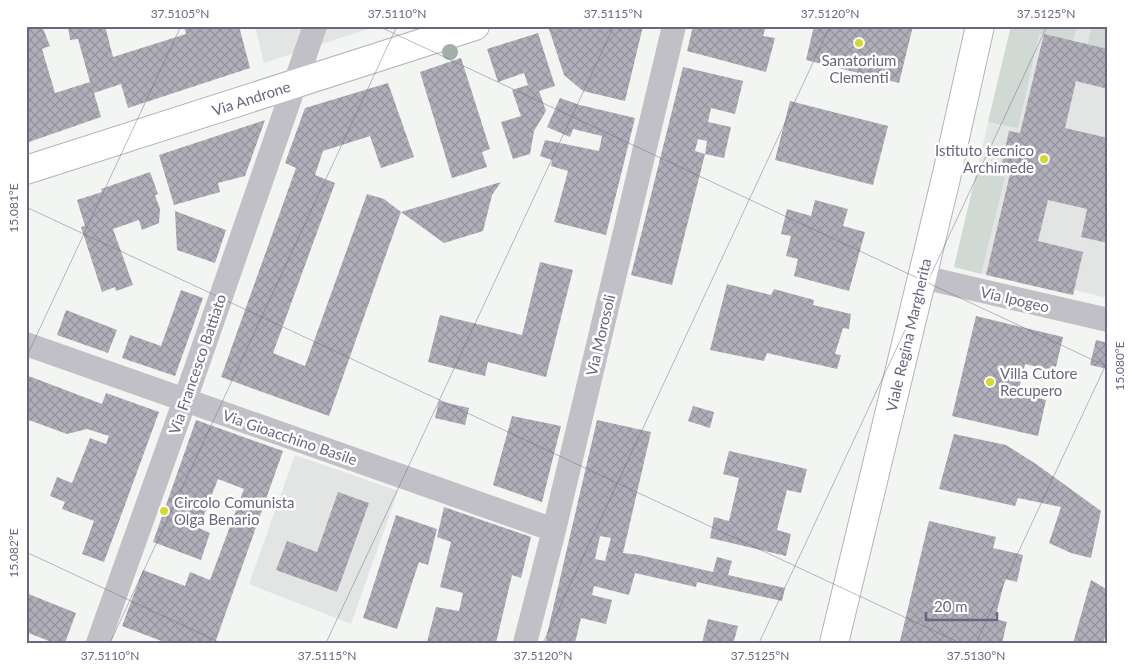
<svg xmlns="http://www.w3.org/2000/svg" width="1134" height="669" viewBox="0 0 1134 669" font-family="Lato,sans-serif">
<defs>
<pattern id="building-cross-hatch" width="8" height="8" patternUnits="userSpaceOnUse" patternTransform="scale(1.25)"><rect width="8" height="8" fill="#b0aeb9"/><path d="M0 0l8 8M0 8l8-8" fill="none" stroke="#93919c"/></pattern>
</defs>
<rect width="100%" height="100%" fill="#f2f5f1"/>
<path fill="#e3e5e4" d="M255 26H377L264 63Z
M1011 26H1108V298L1074 290 1073 295 954 267Z
M295 455 398 491 351 624 249 584Z"/>
<path fill="#d0d9d4" d="M1011 26H1077L1073 41 1039 34 1018 128 988 122Z
M1091 26H1108V49L1088 44Z
M977 170 1005 177 981 274 954 267Z"/>
<path fill="url(#building-cross-hatch)" fill-rule="evenodd" d="M33 26H42L50 46 42 49 55 93 90 82 78 39 70 40 68 26H105L113 57 186 34 184 26H239L250 68 128 108 121 84 94 93 101 117 26 143V28Z
M558 26H643L625 101 583 91 564 75 549 29Z
M693 26H766L763 36 775 38 766 72 687 51Z
M814 26H913L899 83 806 60Z
M538 33 555 86 539 91 546 111 534 131 530 154 513 159 501 122 521 116 512 90 528 85 524 73 498 82 487 49Z
M1044 34 1108 49V89L1076 81 1065 128 1108 138V243L1081 237 1087 209 1048 200 1038 241 1083 252 1073 295 986 275 1010 174 1000 171 1009 131 1020 133Z
M461 58 490 149 482 152 487 167 452 178 420 72Z
M683 67 743 81 735 114 711 108 708 122 731 127 724 158 705 154 707 141 698 139 695 151 705 154 672 285 631 275Z
M388 83 414 157 381 168 370 136 323 151 315 175 335 183 273 353 305 366 367 194 384 199 401 212 501 182 492 195 483 231 444 243 401 212 329 416 221 377 296 168 285 163 305 108Z
M560 98 580 105 635 118 606 235 554 222 568 171 551 166 552 160 540 156 545 140 599 151 602 136 573 129 570 137 547 127Z
M790 101 888 126 873 185 775 160Z
M265 120 245 176 218 183 220 192 174 205 159 155Z
M150 172 158 194 155 195 160 209 159 223 142 230 139 220 113 229 133 285 116 291 115 287 102 292 81 227 85 226 77 200 102 192 101 189Z
M815 200 848 209 843 226 865 232 849 291 794 276 798 259 786 256 791 236 781 234 787 209 811 216Z
M175 211 226 230 215 263 177 250Z
M540 262 573 270 546 377 488 362 485 376 428 362 440 315 522 335Z
M727 284 771 295 774 289 814 300 813 305 851 314 849 329 843 328 835 354 841 355 837 369 767 353 764 361 710 350Z
M181 290 203 298 175 376 122 358 130 335 161 346Z
M66 310 117 330 108 353 57 335Z
M976 316 1063 337 1055 371 1025 364 1018 393 1046 400 1038 436 952 416Z
M1096 340 1108 343V369L1090 365Z
M26 375 102 404 106 393 159 412 104 562 82 554 94 521 62 509 65 502 50 496 57 477 72 483 90 438 106 444 109 436 87 429 67 434 26 419Z
M439 401 469 408 465 425 435 418Z
M693 406 714 412 710 428 688 421Z
M512 416 561 426 542 502 493 485Z
M196 420 283 451 215 643H164V642L122 626 143 570 185 586 190 572 210 580 244 489 218 479 199 528 210 533 201 560 153 542Z
M597 420 651 432 623 553 639 555 713 572 717 557 732 561 728 575 785 588 782 601 697 582 696 587 635 573 629 595 594 586 592 595 612 600 606 624 581 618 575 643H545ZM600 536 611 538 605 561 595 559Z
M954 434 1006 445 1036 464 1101 511 1091 558 1071 553 1049 543 1061 507 1018 498 1015 506 939 489Z
M729 451 807 469 801 493 787 490 777 530 791 534 786 556 710 538 714 517 729 521 739 478 723 474Z
M338 492 369 503 337 592 276 570 287 541 317 552Z
M444 507 531 537 521 578 512 575 496 643 427 642 436 607 459 611 463 593 440 587 451 542 437 537Z
M396 515 437 529 428 565 419 562 397 629 363 618Z
M929 521 996 537 993 548 1023 555 1017 582 1005 579 995 619 1007 622 1002 643H906L900 641Z
M1091 580 1108 590V625L1104 641H1108V643H1073Z
M26 593 76 613 65 643H54L26 632Z
M708 619 738 626 734 641 740 643H702Z"/>
<g fill="none" stroke-linecap="round" stroke-linejoin="round">
<defs>
<path id="major" d="M26 170 475 26
M834 643 946 178 980 26"/>
</defs>
<use href="#major" stroke="#b5b3bb" stroke-width="30"/>
<path stroke="#c2c0c7" stroke-width="24" d="M922 277 1108 320
M26 344 554 530
M98 643 185 400 315 26
M525 643 554 530 674 26"/>
<use href="#major" stroke="#fff" stroke-width="28"/>
</g>
<circle fill="#a3b0aa" cx="450" cy="52" r="8"/>
<path fill="none" stroke="#6c6581" stroke-width="1" stroke-opacity="0.45" d="M378 26 1108 367M26 207 960 643M26 358 181 26M26 552 221 643M110 643 397 26M326 643 614 26M543 643 830 26M759 643 1047 26M976 643 1108 360"/>
<g fill="#d4da2c" stroke="#fff" stroke-width="2">
<circle cx="859" cy="43" r="5"/>
<circle cx="1044" cy="159" r="5"/>
<circle cx="990" cy="382" r="5"/>
<circle cx="164" cy="511" r="5"/>
</g>
<g text-anchor="middle" dominant-baseline="central" stroke-width="5" stroke-linejoin="round" paint-order="stroke">
<g font-size="15" fill="#6c6581" stroke="#fff" text-anchor="start">
<text x="859" y="60" text-anchor="middle">Sanatorium<tspan x="859" dy="17">Clementi</tspan></text>
<text x="1034" y="150" text-anchor="end">Istituto tecnico<tspan x="1034" dy="17">Archimede</tspan></text>
<text x="1000" y="373">Villa Cutore<tspan x="1000" dy="17">Recupero</tspan></text>
<text x="174" y="502">Circolo Comunista<tspan x="174" dy="17">Olga Benario</tspan></text>
</g>
<g font-size="15" fill="#6c6581" stroke="#fff">
<text transform="translate(251 98) rotate(-18)">Via Androne</text>
<text transform="translate(1015 299) rotate(13)">Via Ipogeo</text>
<text transform="translate(600 335) rotate(-77)">Via Morosoli</text>
<text transform="translate(908 335) rotate(-77)">Viale Regina Margherita</text>
<text transform="translate(197 364) rotate(-71)">Via Francesco Battiato</text>
<text transform="translate(290 437) rotate(19)">Via Gioacchino Basile</text>
</g>
</g>
<rect width="1134" height="669" fill="none" stroke="#ffffff" stroke-width="55"/>
<path d="M926 612v8h71v-8" fill="none" stroke="#6c6581" stroke-width="2.5"/>
<text x="934" y="612" font-size="15" fill="#6c6581" stroke="#ffffff" stroke-width="4" paint-order="stroke">20 m</text>
<rect x="28" y="28" width="1078" height="614" fill="none" stroke="#6c6581" stroke-width="2"/>
<g font-size="12" text-anchor="middle" fill="#6c6581">
<text x="180" y="18">37.5105°N</text>
<text x="397" y="18">37.5110°N</text>
<text x="613" y="18">37.5115°N</text>
<text x="830" y="18">37.5120°N</text>
<text x="1046" y="18">37.5125°N</text>
<text transform="translate(14 208) rotate(-90)" y="4">15.081°E</text>
<text transform="translate(1120 366) rotate(-90)" y="4">15.080°E</text>
<text transform="translate(14 553) rotate(-90)" y="4">15.082°E</text>
<text x="110" y="660">37.5110°N</text>
<text x="327" y="660">37.5115°N</text>
<text x="543" y="660">37.5120°N</text>
<text x="760" y="660">37.5125°N</text>
<text x="976" y="660">37.5130°N</text>
</g>
</svg>
